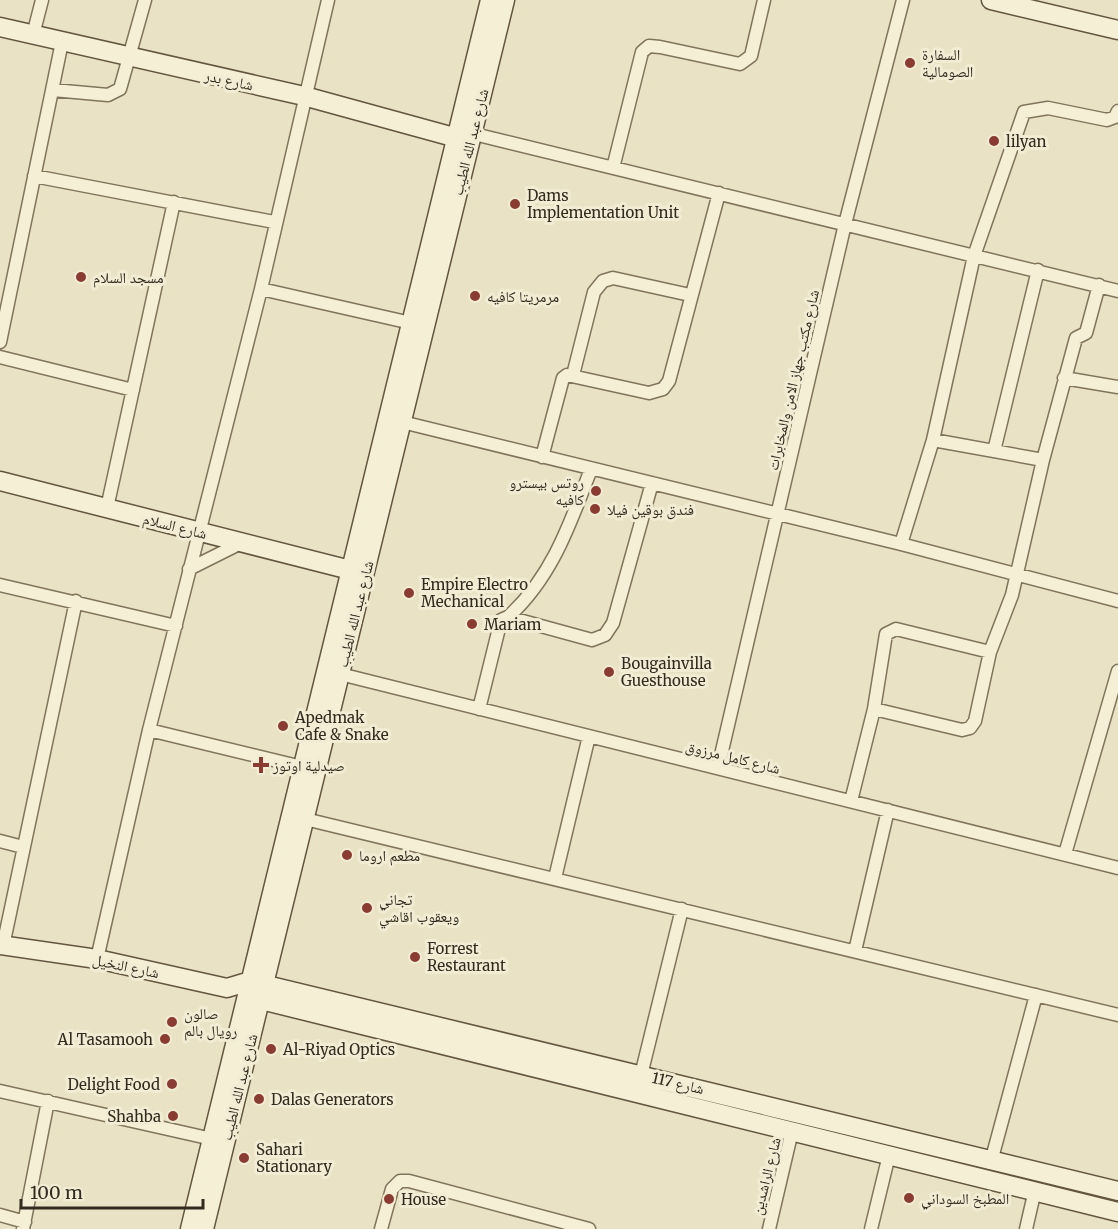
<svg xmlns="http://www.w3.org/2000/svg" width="1118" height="1229" viewBox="0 0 1118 1229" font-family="Merriweather,'Noto Naskh Arabic',serif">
<rect width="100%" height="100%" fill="#e9e2c4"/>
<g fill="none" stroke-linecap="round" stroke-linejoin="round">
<defs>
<path id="street" d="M33 35 42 0
M53 90 108 95 120 89 145 0
M466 132 1118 291
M613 168 642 52 649 46 660 47 740 64 751 56 764 0
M34 176 274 222
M261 289 411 323
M0 342 62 42
M0 357 133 390
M573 375 594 292 603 281 613 278 690 295
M1064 378 1118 387
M402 422 901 544 1118 601
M933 440 1043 460
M994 451 1038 270
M542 457 563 378 567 375 649 393 663 389 669 381 719 193
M107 508 174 202
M901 544 933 440 974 256 1024 112 1048 108 1107 120 1115 117 1118 111
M189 569 241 543
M0 585 176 626
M508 617C552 577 570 524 591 469
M340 674 1118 868
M479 709 501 620 508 617 592 640 605 635 613 623 652 483
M874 709 962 730 970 728 975 721 990 652
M149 730 302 767
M718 768 845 224 903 0
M851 801 874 709 886 634 896 629 990 652 1012 595 1043 460 1076 338 1086 333 1099 285
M305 819 1118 1015
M0 841 23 847
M1065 854 1118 671
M555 878 589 736
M3 946 76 601
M855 951 888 810
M97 959 149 730 261 289 328 0
M641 1075 682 909
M0 1091 212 1139
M992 1158 1036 995
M0 1215 25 1222
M23 1229 48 1101
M381 1229 392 1189 400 1181H409L589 1229
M769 1229 792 1131
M871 1229 889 1155
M1026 1229 1035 1190"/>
<path id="secondary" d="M991 0 1118 30
M0 27 304 96 468 141
M0 481 362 573
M0 945 97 959 227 988 250 981 1118 1191
M249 997 1118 1212
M190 1229 490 0
M204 1229 505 0"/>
</defs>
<use href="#street" stroke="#81745c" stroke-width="15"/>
<use href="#secondary" stroke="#635540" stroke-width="21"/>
<use href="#street" stroke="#f5efd6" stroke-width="12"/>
<use href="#secondary" stroke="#f5efd6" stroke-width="18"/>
</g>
<g fill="#8a3c33" stroke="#f1ecd3" stroke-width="2">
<circle cx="910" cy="63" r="6"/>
<circle cx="994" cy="141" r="6"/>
<circle cx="515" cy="204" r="6"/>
<circle cx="81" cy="277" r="6"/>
<circle cx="475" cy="296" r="6"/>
<circle cx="596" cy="491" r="6"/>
<circle cx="595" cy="509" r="6"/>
<circle cx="409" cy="593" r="6"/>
<circle cx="472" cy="624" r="6"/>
<circle cx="609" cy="672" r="6"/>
<circle cx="283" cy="726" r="6"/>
<path d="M258 756h6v6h6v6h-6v6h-6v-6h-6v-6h6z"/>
<circle cx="347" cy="855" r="6"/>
<circle cx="367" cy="908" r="6"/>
<circle cx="415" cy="957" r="6"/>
<circle cx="172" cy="1022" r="6"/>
<circle cx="165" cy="1039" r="6"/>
<circle cx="271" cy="1049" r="6"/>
<circle cx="172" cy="1084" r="6"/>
<circle cx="259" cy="1099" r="6"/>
<circle cx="173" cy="1116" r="6"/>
<circle cx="244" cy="1158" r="6"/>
<circle cx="909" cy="1198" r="6"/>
<circle cx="389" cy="1199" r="6"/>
</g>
<g text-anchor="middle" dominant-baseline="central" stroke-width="6" stroke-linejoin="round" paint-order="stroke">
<g font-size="15" fill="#332b1f" stroke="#f1ecd3" text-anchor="start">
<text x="922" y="54">السفارة<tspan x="922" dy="17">الصومالية</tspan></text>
<text x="1006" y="141">lilyan</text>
<text x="527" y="195">Dams<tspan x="527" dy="17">Implementation Unit</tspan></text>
<text x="93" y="277">مسجد السلام</text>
<text x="487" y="296">مرمريتا كافيه</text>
<text x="584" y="482" text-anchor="end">روتس بيسترو<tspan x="584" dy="17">كافيه</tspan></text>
<text x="607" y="509">فندق بوقين فيلا</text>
<text x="421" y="584">Empire Electro<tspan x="421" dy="17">Mechanical</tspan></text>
<text x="484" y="624">Mariam</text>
<text x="621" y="663">Bougainvilla<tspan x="621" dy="17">Guesthouse</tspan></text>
<text x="295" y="717">Apedmak<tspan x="295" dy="17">Cafe &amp; Snake</tspan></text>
<text x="273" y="765">صيدلية اوتوز</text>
<text x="359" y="855">مطعم اروما</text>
<text x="379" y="899">تجاني<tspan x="379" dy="17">ويعقوب اقاشي</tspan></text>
<text x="427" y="948">Forrest<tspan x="427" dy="17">Restaurant</tspan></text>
<text x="184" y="1013">صالون<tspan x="184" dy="17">رويال بالم</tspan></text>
<text x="153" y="1039" text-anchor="end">Al Tasamooh</text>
<text x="283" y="1049">Al-Riyad Optics</text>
<text x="160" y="1084" text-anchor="end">Delight Food</text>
<text x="271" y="1099">Dalas Generators</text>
<text x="161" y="1116" text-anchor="end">Shahba</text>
<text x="256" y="1149">Sahari<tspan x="256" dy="17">Stationary</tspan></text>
<text x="921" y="1198">المطبخ السوداني</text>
<text x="401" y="1199">House</text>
</g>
<g font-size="15" fill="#332b1f" stroke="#f1ecd3">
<text transform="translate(229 80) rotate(12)">شارع بدر</text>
<text transform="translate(470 142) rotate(-76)">شارع عبد الله الطيب</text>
<text transform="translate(793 380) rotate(-77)">شارع مكتب جهاز الامن والمخابرات</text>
<text transform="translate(175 526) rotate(14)">شارع السلام</text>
<text transform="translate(355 614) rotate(-76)">شارع عبد الله الطيب</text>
<text transform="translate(733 757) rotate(14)">شارع كامل مرزوق</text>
<text transform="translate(126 966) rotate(12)">شارع النخيل</text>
<text transform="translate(678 1083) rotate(13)">شارع 117</text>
<text transform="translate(239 1087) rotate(-76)">شارع عبد الله الطيب</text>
<text transform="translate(766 1176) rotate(-76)">شارع الراشدين</text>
</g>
</g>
<path d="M21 1199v9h182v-9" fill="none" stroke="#332b1f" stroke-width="3"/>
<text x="30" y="1199" font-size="18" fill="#332b1f" stroke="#f1ecd3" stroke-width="4.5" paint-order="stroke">100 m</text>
</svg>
